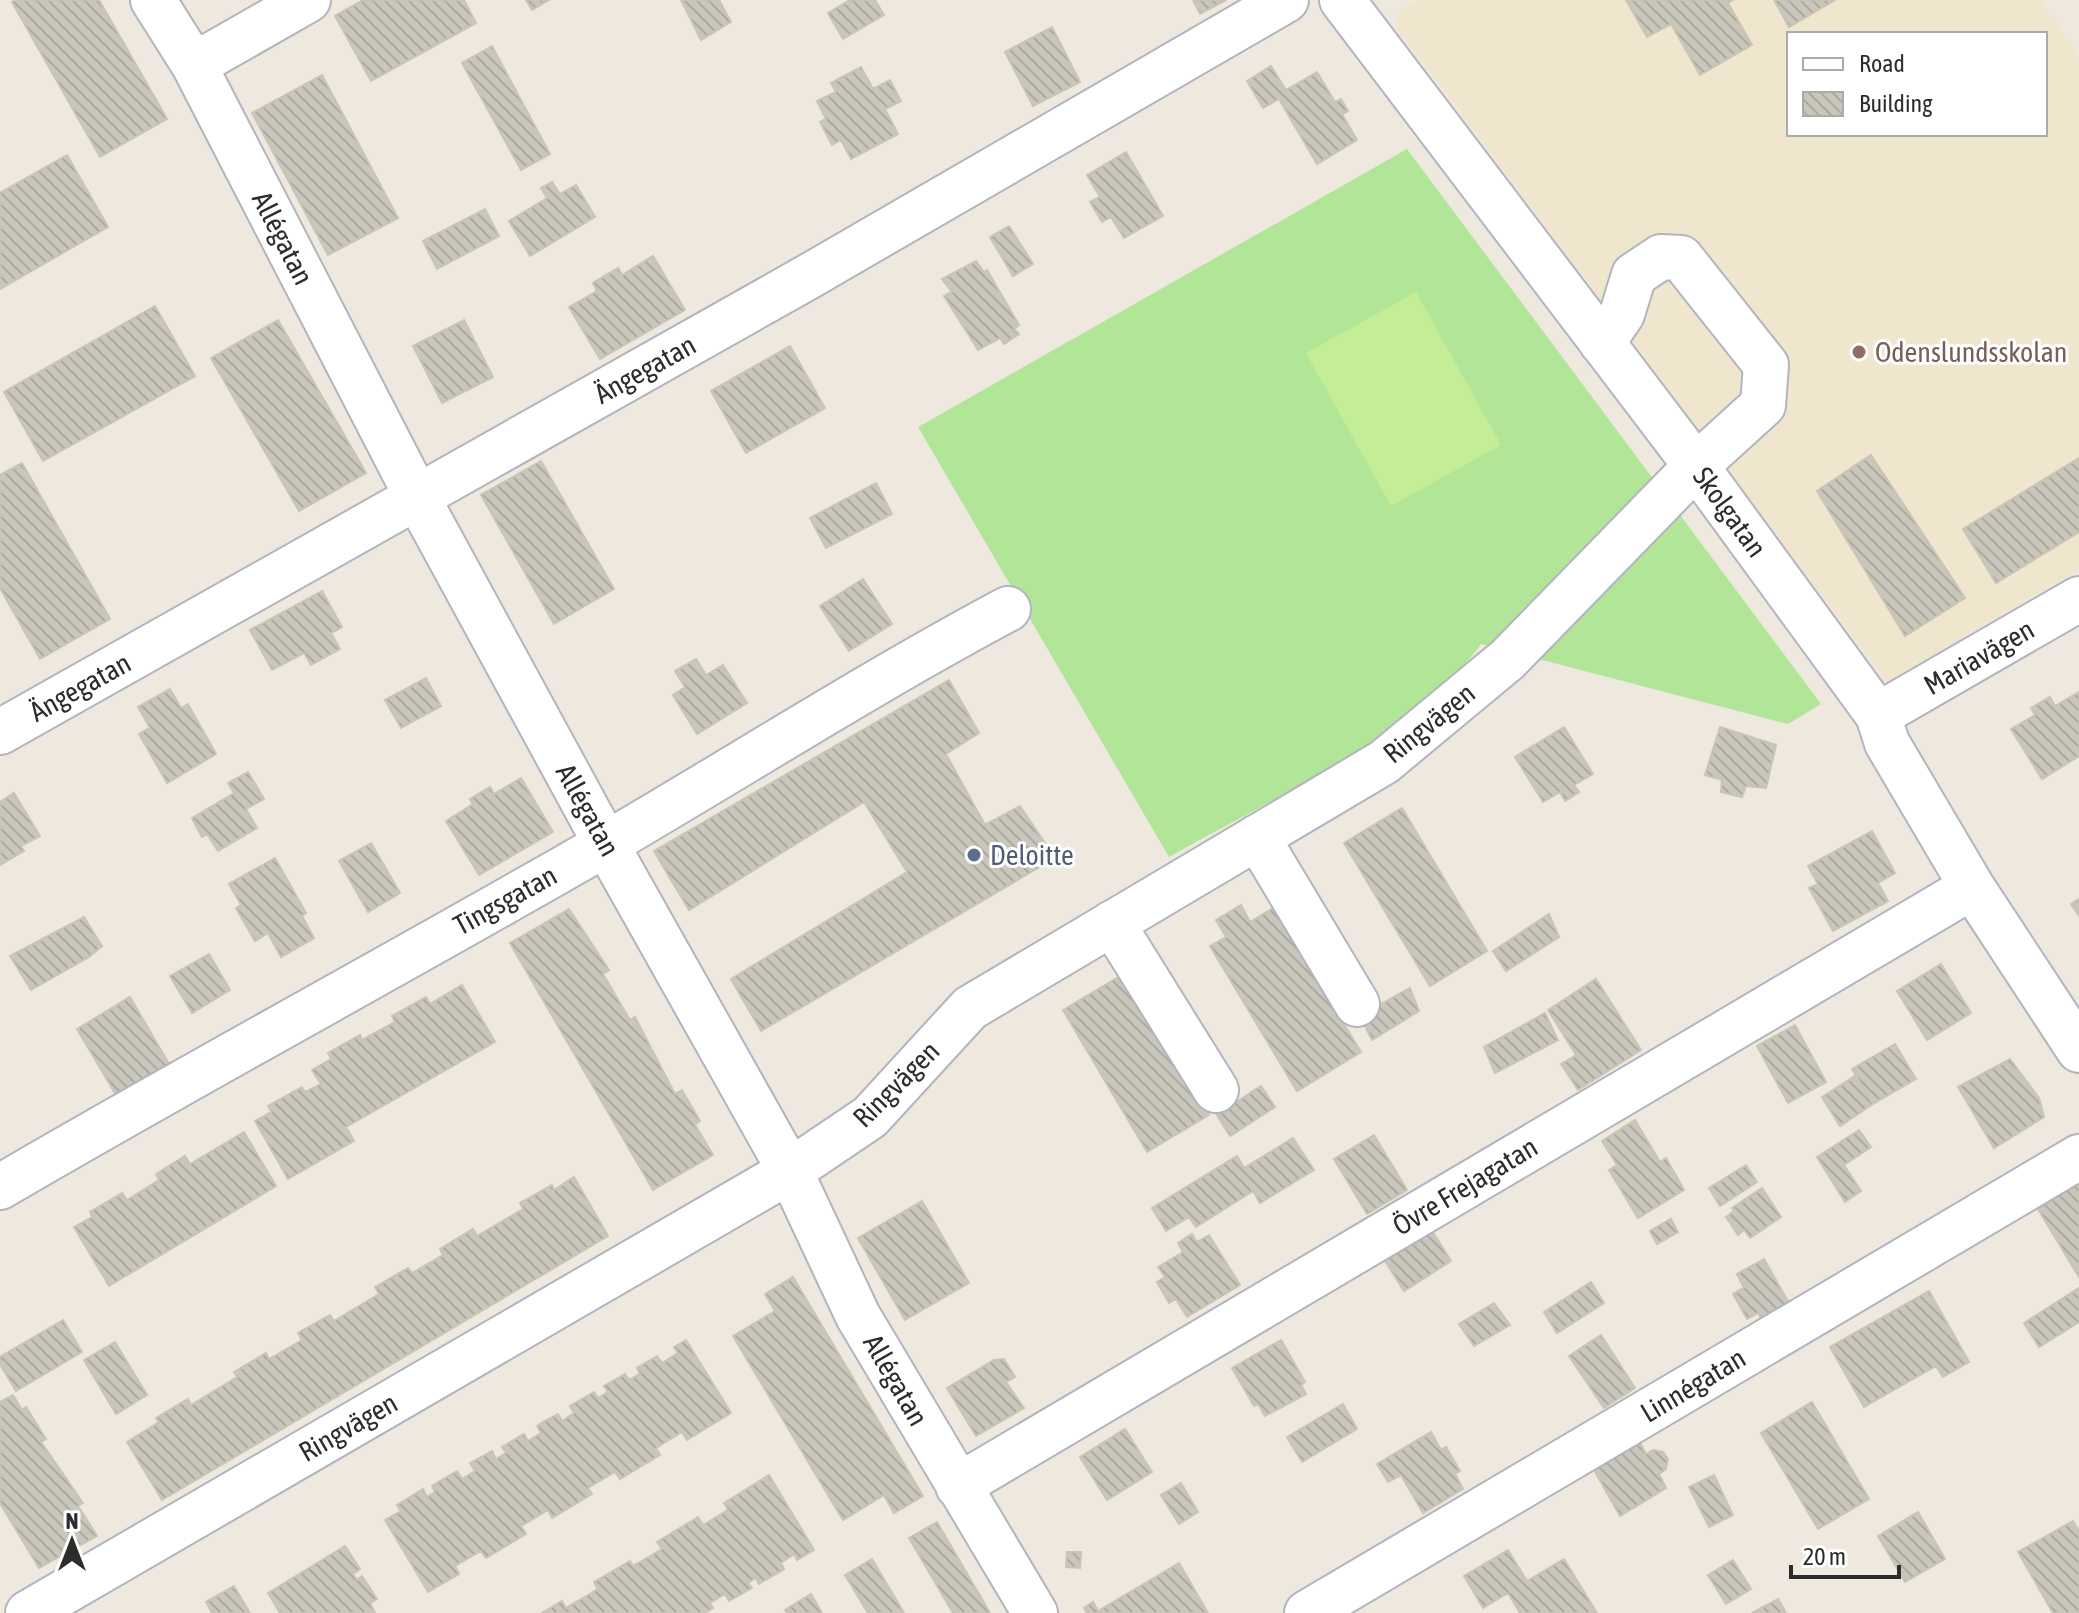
<svg xmlns="http://www.w3.org/2000/svg" width="2079" height="1613" viewBox="0 0 2079 1613" font-family="'Asap Condensed',sans-serif">
<defs>
<pattern id="building-back-hatch" width="6" height="6" patternUnits="userSpaceOnUse" patternTransform="scale(2)"><rect width="6" height="6" fill="#c9c6bc"/><path d="M-1 5l2 2M0 0l6 6M5-1l2 2" fill="none" stroke="#adaaa2"/></pattern>
</defs>
<rect width="100%" height="100%" fill="#eee8de"/>
<path fill="#f0e6cd" fill-rule="evenodd" d="M1417 0H2041L2079 57V569L1887 682 1398 29 1399 10ZM1789 34H2045V134H1789Z"/>
<path fill="#b1e699" d="M1407 149 1821 704 1788 724 1481 644C1413 737 1269 800 1169 857L918 427Z"/>
<path fill="#c4ed95" d="M1416 292 1501 445 1391 506 1306 353Z"/>
<path fill="url(#building-back-hatch)" stroke="#cac4b7" stroke-width="2" d="M15 0H99L167 119 100 157 12 2Z
M363 0H464L476 23 371 81 335 16Z
M526 0H549L532 10Z
M681 0H719L731 22 701 40Z
M850 0H875L884 15 843 39 828 13Z
M1193 0H1226L1200 14Z
M1626 0H1733L1728 3 1752 45 1700 75 1671 24 1647 37Z
M1774 0H1835L1789 27Z
M1052 27 1080 82 1033 106 1005 52Z
M492 46 550 154 521 170 462 63Z
M1271 66 1286 90 1317 72 1335 102 1341 99 1348 111 1342 114 1357 140 1317 164 1279 99 1263 108 1247 81Z
M861 67 873 89 890 80 901 101 885 109 898 134 851 159 841 140 832 145 820 122 826 119 817 101 836 92 831 83Z
M322 75 398 218 328 255 252 113Z
M1126 152 1163 216 1124 238 1111 217 1102 222 1090 202 1100 197 1087 175Z
M67 155 108 227 0 289V193Z
M552 182 560 194 576 185 595 217 530 256 509 221 547 198 541 188Z
M485 209 499 236 437 269 423 241Z
M1009 226 1033 264 1013 276 990 237Z
M653 256 685 310 600 359 569 307 597 291 593 283 618 268 622 275Z
M976 261 984 272 987 270 1019 325 1014 329 1019 334 1004 344 1000 338 978 350 944 296 952 292 942 279Z
M155 306 195 376 43 461 4 392Z
M278 320 366 473 299 511 211 358Z
M464 320 493 377 442 403 413 346Z
M790 346 825 408 746 453 711 391Z
M1871 455 1965 598 1905 636 1817 491Z
M2079 458V532L1996 583 1963 529Z
M541 461 614 589 554 624 481 495Z
M22 463 110 619 40 659 0 588V475Z
M876 483 892 514 826 548 810 518Z
M863 579 892 624 849 651 820 606Z
M322 591 342 627 331 633 340 649 311 665 304 653 272 670 250 630Z
M696 659 706 675 723 665 747 703 697 734 673 695 685 687 675 671Z
M426 678 441 706 401 728 385 700Z
M949 680 979 733 946 754 985 825 1020 806 1055 858 761 1031 731 979 907 872 864 802 689 910 654 851Z
M170 689 181 708 188 704 216 754 167 783 139 734 150 728 138 707Z
M2079 692V756L2042 779 2011 729 2035 715 2031 708 2050 697 2055 706Z
M1564 727 1593 774 1574 785 1579 792 1565 801 1560 792 1543 802 1515 757Z
M1720 727 1776 745 1766 788 1746 786 1742 797 1721 792 1722 780 1705 775Z
M248 772 264 799 246 809 257 828 218 851 207 834 202 837 192 818 234 793 228 783Z
M521 778 553 832 479 875 446 821 473 804 470 799 490 787 494 794Z
M14 793 40 836 21 846 24 851 0 865V802Z
M1402 808 1487 951 1430 986 1344 843Z
M1872 831 1895 873 1878 883 1888 901 1833 931 1809 888 1818 884 1808 866Z
M371 843 400 893 368 912 339 861Z
M275 858 306 913 302 916 314 938 281 957 268 933 255 941 236 908 241 905 229 884Z
M2079 899V916L2071 904Z
M1241 905 1250 922 1273 908 1361 1052 1297 1091 1210 946 1226 937 1216 920Z
M569 909 609 970 603 974 630 1020 635 1017 675 1094 682 1090 700 1121 695 1125 713 1155 653 1190 510 943Z
M1549 914 1559 937 1506 971 1493 951Z
M84 917 102 946 89 957 31 990 10 956Z
M209 954 230 990 192 1013 170 976Z
M1941 964 1971 1013 1927 1040 1897 991Z
M1125 973 1209 1115 1147 1152 1063 1010Z
M1596 979 1641 1050 1578 1090 1561 1064 1576 1055 1548 1010Z
M462 985 495 1042 346 1127 354 1141 288 1179 255 1121 271 1112 268 1106 302 1087 305 1092 321 1084 312 1070 331 1059 328 1053 360 1035 362 1040 395 1022 392 1016 426 997 430 1004Z
M1410 988 1419 1011 1372 1040 1360 1016Z
M130 997 169 1064 116 1095 77 1029Z
M1545 1013 1558 1040 1495 1073 1484 1047Z
M1795 1025 1826 1082 1788 1103 1757 1046Z
M1895 1044 1916 1079 1873 1104 1852 1069Z
M2010 1059 2039 1098 2044 1117 1994 1148 1958 1087Z
M1855 1076 1873 1104 1840 1126 1822 1097Z
M1261 1086 1275 1107 1230 1136 1217 1115Z
M1635 1120 1660 1162 1666 1158 1684 1190 1638 1218 1609 1170 1617 1165 1602 1141Z
M1859 1130 1871 1147 1844 1165 1861 1191 1845 1202 1817 1157Z
M244 1132 276 1186 109 1286 74 1227 92 1217 90 1212 122 1193 127 1200 159 1180 156 1174 185 1156 190 1164Z
M1374 1135 1407 1190 1367 1214 1334 1159Z
M1293 1138 1314 1170 1260 1203 1253 1191 1196 1227 1189 1217 1166 1231 1152 1208 1237 1156 1244 1168Z
M1746 1165 1757 1182 1720 1206 1709 1188Z
M2079 1166V1277L2030 1196Z
M574 1177 608 1236 162 1500 127 1442 159 1422 156 1418 188 1399 191 1405 237 1377 234 1372 266 1353 269 1359 302 1340 298 1333 330 1315 334 1321 379 1294 375 1287 408 1268 412 1273 443 1255 440 1249 473 1229 477 1236 523 1209 520 1203 552 1185 554 1190Z
M1762 1188 1781 1217 1750 1238 1744 1230 1738 1235 1726 1217 1734 1211 1732 1208Z
M922 1201 969 1283 905 1320 858 1238Z
M1671 1219 1678 1232 1657 1244 1650 1231Z
M1429 1226 1451 1261 1404 1291 1382 1256Z
M1192 1234 1197 1242 1209 1235 1240 1285 1187 1317 1176 1299 1169 1303 1157 1282 1165 1277 1158 1267 1183 1252 1178 1243Z
M1764 1259 1789 1303 1761 1318 1758 1313 1747 1319 1733 1294 1744 1288 1737 1274Z
M793 1277 923 1496 894 1513 884 1495 843 1520 733 1336 775 1311 765 1294Z
M1591 1282 1604 1303 1557 1333 1544 1312Z
M2079 1288V1322L2039 1347 2024 1323Z
M1929 1291 1969 1362 1943 1377 1936 1366 1864 1407 1830 1347Z
M1494 1303 1510 1325 1474 1346 1459 1324Z
M63 1320 82 1352 16 1391 0 1364V1357Z
M1601 1335 1635 1388 1604 1408 1569 1356Z
M686 1340 731 1413 687 1440 682 1432 656 1448 660 1455 620 1479 615 1472 588 1488 592 1494 552 1518 548 1510 521 1526 526 1534 486 1558 481 1551 455 1566 459 1574 428 1592 385 1520 401 1511 397 1505 423 1489 427 1497 435 1492 432 1486 457 1471 462 1479 475 1471 470 1463 492 1451 496 1459 506 1453 502 1447 524 1434 528 1441 541 1433 537 1426 543 1422 558 1414 562 1421 574 1413 570 1406 594 1392 598 1398 608 1392 604 1386 625 1374 629 1380 640 1374 637 1368 657 1356 662 1363 678 1353 674 1347Z
M1281 1340 1305 1382 1301 1385 1306 1394 1265 1416 1258 1404 1254 1406 1232 1368Z
M115 1342 147 1395 116 1414 84 1360Z
M1004 1359 1015 1377 1006 1382 1024 1408 976 1436 947 1388 994 1360Z
M13 1395 22 1410 26 1407 46 1439 41 1442 83 1503 78 1506 97 1536 39 1568 0 1503V1402Z
M1812 1402 1869 1499 1818 1529 1761 1433Z
M1343 1404 1357 1429 1302 1462 1287 1437Z
M1125 1429 1152 1472 1107 1500 1080 1457Z
M1431 1432 1441 1450 1446 1447 1460 1471 1455 1474 1463 1489 1423 1513 1401 1475 1388 1482 1377 1464Z
M1639 1441 1646 1454 1653 1450 1663 1452 1668 1459 1666 1469 1659 1474 1666 1488 1620 1516 1593 1468Z
M769 1475 814 1550 797 1560 794 1554 781 1563 784 1569 759 1584 756 1578 748 1583 752 1588 729 1601 725 1594 710 1603 713 1608 705 1613H542L562 1601 566 1608 598 1589 594 1582 630 1561 633 1566 662 1549 657 1542 698 1517 703 1525 728 1510 724 1503Z
M1714 1475 1733 1515 1709 1527 1689 1487Z
M1181 1483 1198 1512 1179 1524 1161 1495Z
M1918 1512 1945 1559 1905 1582 1878 1536Z
M2073 1521 2079 1531V1613H2053L2018 1552Z
M937 1522 990 1613H953L909 1538Z
M345 1546 360 1569 353 1574 357 1580 362 1576 377 1599 370 1603 375 1613H280L268 1593Z
M1508 1550 1527 1581 1564 1559 1597 1613H1520L1508 1593 1483 1608 1464 1576Z
M1067 1552H1081L1080 1568 1066 1567Z
M872 1559 904 1613H868L845 1575Z
M1733 1560 1751 1589 1726 1604 1708 1575Z
M1179 1563 1208 1613H1087L1084 1608 1093 1602 1098 1611Z
M234 1586 250 1613H212L206 1602Z
M811 1594 822 1613H787L785 1610Z
M1778 1599 1786 1613H1752Z"/>
<g fill="none" stroke-linecap="round" stroke-linejoin="round">
<defs>
<path id="minor" d="M153 0 194 65 417 497 606 844 790 1171 858 1316 1035 1613
M1342 0 1696 466 1878 715 1887 743 1972 887 2079 1050
M194 65 308 0
M1878 715 2079 599
M0 732 806 278 1286 0
M1257 837 1357 1004
M1112 923 1216 1090
M0 1187C200 1070 405 960 606 844 740 766 871 682 1008 609
M958 1486 1972 887
M28 1613 790 1171 870 1117 970 1008 1384 762 1508 659 1696 466 1763 405 1766 365 1681 258 1661 257 1634 275 1622 314 1602 343
M1307 1613 2079 1157"/>
</defs>
<use href="#minor" stroke="#b2b4c0" stroke-width="48"/>
<use href="#minor" stroke="#fff" stroke-width="44"/>
</g>
<circle fill="#8d6e63" stroke="#fff" stroke-width="3" cx="1859" cy="352" r="8"/>
<circle fill="#5c6f8a" stroke="#fff" stroke-width="3" cx="974" cy="855" r="8"/>
<g text-anchor="middle" dominant-baseline="central" stroke-width="6" stroke-linejoin="round" paint-order="stroke">
<g font-size="28" fill="#2c2c2c" stroke="#fff">
<text transform="translate(283 238) rotate(63)">Allégatan</text>
<text transform="translate(645 369) rotate(-29)">Ängegatan</text>
<text transform="translate(1730 512) rotate(54)">Skolgatan</text>
<text transform="translate(1979 657) rotate(-30)">Mariavägen</text>
<text transform="translate(80 687) rotate(-29)">Ängegatan</text>
<text transform="translate(1429 723) rotate(-39)">Ringvägen</text>
<text transform="translate(588 810) rotate(61)">Allégatan</text>
<text transform="translate(505 900) rotate(-29)">Tingsgatan</text>
<text transform="translate(896 1084) rotate(-45)">Ringvägen</text>
<text transform="translate(1465 1186) rotate(-31)">Övre Frejagatan</text>
<text transform="translate(896 1380) rotate(60)">Allégatan</text>
<text transform="translate(1693 1385) rotate(-31)">Linnégatan</text>
<text transform="translate(348 1427) rotate(-30)">Ringvägen</text>
</g>
<g font-size="28" fill="#785e54" stroke="#fff" text-anchor="start">
<text x="1875" y="352">Odenslundsskolan</text>
</g>
<g font-size="28" fill="#4e5e75" stroke="#fff" text-anchor="start">
<text x="990" y="855">Deloitte</text>
</g>
</g>
<rect x="1787" y="32" width="260" height="104" fill="#ffffff" stroke="#ababab" stroke-width="2"/>
<rect x="1803" y="58" width="40" height="12" fill="#ffffff" stroke="#ababab" stroke-width="2"/>
<text x="1859" y="72" font-size="24" fill="#2c2c2c">Road</text>
<rect x="1803" y="92" width="40" height="24" fill="url(#building-back-hatch)" stroke="#ababab" stroke-width="2"/>
<text x="1859" y="112" font-size="24" fill="#2c2c2c">Building</text>
<g transform="translate(72 1541)" stroke="#ffffff" stroke-width="6" paint-order="stroke">
<path d="M0-6L14 30L0 20L-14 30Z" fill="#2c2c2c"/>
<text y="-12" font-size="22" font-weight="bold" text-anchor="middle" fill="#2c2c2c">N</text>
</g>
<path d="M1791 1565v12h108v-12" fill="none" stroke="#2c2c2c" stroke-width="4"/>
<text x="1803" y="1565" font-size="24" fill="#2c2c2c" stroke="#ffffff" stroke-width="6" paint-order="stroke">20 m</text>
</svg>
